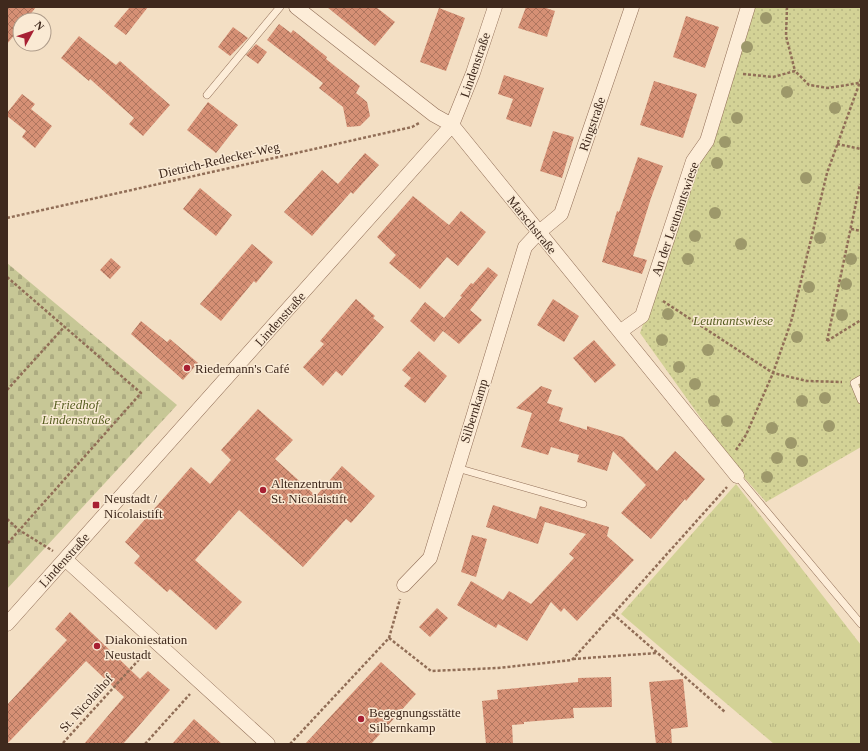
<svg xmlns="http://www.w3.org/2000/svg" width="868" height="751" viewBox="0 0 868 751" font-family="'Times New Roman',serif">
<defs>
<pattern id="grass-tufts" width="24" height="20" patternUnits="userSpaceOnUse"><rect width="24" height="20" fill="#d3d296"/><path d="M3 7l-1-3M5 7V3M7 7l1-3M15 17l-1-3M17 17v-4M19 17l1-3" fill="none" stroke="#b6b481"/></pattern>
<pattern id="cemetery-stones" width="16" height="16" patternUnits="userSpaceOnUse"><rect width="16" height="16" fill="#c7c796"/><path d="M2 7V4a2 2 0 0 1 4 0v3zM10 15v-3a2 2 0 0 1 4 0v3z" fill="#acab81"/></pattern>
<pattern id="park-dots" width="8" height="8" patternUnits="userSpaceOnUse"><rect width="8" height="8" fill="#d3d296"/><path d="M2 2h.1M6 6h.1" fill="none" stroke="#b6b481" stroke-width="1.8" stroke-linecap="round"/></pattern>
<pattern id="building-cross-hatch" width="8" height="8" patternUnits="userSpaceOnUse"><rect width="8" height="8" fill="#d69075"/><path d="M0 0l8 8M0 8l8-8" fill="none" stroke="#af765f"/></pattern>
</defs>
<rect width="100%" height="100%" fill="#f3dfc4"/>
<path fill="url(#grass-tufts)" d="M736 484 861 645V744H774L621 614Z"/>
<path fill="url(#cemetery-stones)" d="M7 263 177 405 7 589Z"/>
<path fill="url(#park-dots)" d="M755 7H861V447L766 502 740 473 640 333Z"/>
<path fill="url(#building-cross-hatch)" d="M7 7H36L26 20H20V28L7 44Z
M130 7H148L126 35 114 26Z
M327 7H376L395 22 375 46Z
M526 7H543L555 11 547 37 518 28Z
M439 8 465 18 446 71 420 62Z
M686 16 719 27 705 68 673 57Z
M279 24 291 33 293 30 327 57 326 59 360 86 356 93 367 102 370 116 360 126 347 127 343 107 319 88 323 83 267 40Z
M233 27 248 38 230 56 218 47Z
M79 36 116 65 120 61 170 105 143 136 129 124 134 118 90 79 89 81 61 58Z
M256 44 267 52 258 64 246 55Z
M504 75 544 88 531 127 506 119 513 99 498 94Z
M654 81 697 94 683 138 640 125Z
M22 94 35 104 31 109 52 126 35 148 22 137 26 131 7 116V113Z
M208 102 238 125 216 153 187 130Z
M553 131 574 137 562 178 540 171Z
M365 153 379 165 353 194 351 192 312 236 284 212 322 170 338 184Z
M638 157 663 166 651 198 633 256 647 260 642 274 602 262 617 211 619 212Z
M200 188 232 215 216 236 183 209Z
M413 196 449 225 461 211 486 232 458 266 447 257 420 289 389 263 396 255 377 237Z
M252 244 273 262 256 283 254 281 221 321 200 304Z
M111 258 121 267 110 279 100 270Z
M488 267 498 275 470 310 482 320 459 344 443 331 434 342 410 321 425 302 444 318 462 297 460 296 471 283 473 284Z
M356 299 375 316 373 318 384 327 342 376 336 371 323 386 303 367 324 344 320 341Z
M553 299 579 316 564 342 537 325Z
M141 321 167 342 170 339 198 363 183 380 131 334Z
M594 340 616 365 595 383 573 358Z
M419 351 447 376 425 403 404 386 411 378 402 370Z
M541 386 552 390 547 403 563 408 559 421 587 430V426L623 437 657 471 675 451 705 479 686 501 685 499 651 539 621 513 646 485 613 451 607 471 577 462 579 455 551 447 548 455 521 447 532 413 516 408Z
M258 409 293 440 275 459 316 496 342 466 375 496 351 523 346 519 303 567 239 510 195 560 242 602 216 630 170 589 167 592 134 563 140 556 125 542 191 467 210 484 231 460 221 450Z
M493 505 536 519 540 506 609 527 607 536 634 560 577 621 564 608 561 612 551 602 527 641 498 624 496 628 457 605 471 581 503 600 509 591 531 604 574 558 569 554 586 534 545 522 538 544 486 527Z
M472 535 487 539 476 577 461 572Z
M437 608 448 618 430 637 419 627Z
M70 612 140 679 148 671 170 690 123 744H84L124 697 86 661 7 744V705L67 640 55 629Z
M381 662 416 694 371 744H305Z
M611 677 612 707 573 708 574 718 524 722V724L512 725 513 744H486L482 701 498 699 497 690 578 682V678Z
M683 679 688 727 671 729 672 744H656L649 682Z
M194 719 222 744H172Z"/>
<g fill="none" stroke-linecap="round" stroke-linejoin="round">
<defs>
<path id="lane" d="M207 95 280 7
M861 379 854 383 861 400
M457 468 583 504
M737 476 861 624"/>
<path id="street" d="M296 7 434 115 452 125 737 476
M621 331 642 316 693 161 707 141 748 7
M65 559 268 744
M404 585 430 558 525 247 538 233 561 214 632 7
M7 624 452 125 473 73 495 7"/>
</defs>
<use href="#lane" stroke="#916e57" stroke-width="8"/>
<use href="#street" stroke="#916e57" stroke-width="15"/>
<path stroke="#916e57" stroke-width="2.5" stroke-dasharray="3 2" stroke-linecap="butt" d="M787 7 786 36 795 71
M743 74 773 77 795 71 809 85 828 88 859 83
M837 144 861 149
M7 218 412 127 419 123
M851 229 861 231
M7 277 141 393 7 544
M663 301 773 373 807 381 842 382
M827 341 860 184
M827 341 861 320
M7 390 65 326
M736 450 746 435 773 373 791 322 827 173 861 79
M7 519 19 530 53 551
M613 614 725 712
M389 638 431 671 498 668 572 660 727 487
M573 659 657 653
M63 743 145 653
M145 744 190 694
M290 744 389 638 400 599"/>
<use href="#lane" stroke="#fdedd8" stroke-width="7"/>
<use href="#street" stroke="#fdedd8" stroke-width="14"/>
</g>
<g fill="#9d986a">
<circle cx="766" cy="18" r="6"/>
<circle cx="747" cy="47" r="6"/>
<circle cx="787" cy="92" r="6"/>
<circle cx="835" cy="108" r="6"/>
<circle cx="737" cy="118" r="6"/>
<circle cx="725" cy="142" r="6"/>
<circle cx="717" cy="163" r="6"/>
<circle cx="806" cy="178" r="6"/>
<circle cx="715" cy="213" r="6"/>
<circle cx="695" cy="236" r="6"/>
<circle cx="820" cy="238" r="6"/>
<circle cx="741" cy="244" r="6"/>
<circle cx="688" cy="259" r="6"/>
<circle cx="851" cy="259" r="6"/>
<circle cx="846" cy="284" r="6"/>
<circle cx="809" cy="287" r="6"/>
<circle cx="668" cy="314" r="6"/>
<circle cx="842" cy="315" r="6"/>
<circle cx="797" cy="337" r="6"/>
<circle cx="662" cy="340" r="6"/>
<circle cx="708" cy="350" r="6"/>
<circle cx="679" cy="367" r="6"/>
<circle cx="695" cy="384" r="6"/>
<circle cx="825" cy="398" r="6"/>
<circle cx="714" cy="401" r="6"/>
<circle cx="802" cy="401" r="6"/>
<circle cx="727" cy="421" r="6"/>
<circle cx="829" cy="426" r="6"/>
<circle cx="772" cy="428" r="6"/>
<circle cx="791" cy="443" r="6"/>
<circle cx="777" cy="458" r="6"/>
<circle cx="802" cy="461" r="6"/>
<circle cx="767" cy="477" r="6"/>
</g>
<g fill="#a72033" stroke="#faead4" stroke-width="1.5">
<circle cx="187" cy="368" r="4"/>
<circle cx="263" cy="490" r="4"/>
<rect x="92" y="501" width="8" height="8" rx="2"/>
<circle cx="97" cy="646" r="4"/>
<circle cx="361" cy="719" r="4"/>
</g>
<g text-anchor="middle" dominant-baseline="central" stroke-width="3" stroke-linejoin="round" paint-order="stroke">
<g font-size="13" fill="#3f291d" stroke="#faead4">
<text transform="translate(475 65) rotate(-71)">Lindenstraße</text>
<text transform="translate(592 124) rotate(-71)">Ringstraße</text>
<text transform="translate(219 160) rotate(-13)">Dietrich-Redecker-Weg</text>
<text transform="translate(675 219) rotate(-71)">An der Leutnantswiese</text>
<text transform="translate(532 225) rotate(51)">Marschstraße</text>
<text transform="translate(280 319) rotate(-48)">Lindenstraße</text>
<text transform="translate(474 411) rotate(-73)">Silbernkamp</text>
<text transform="translate(64 560) rotate(-48)">Lindenstraße</text>
<text transform="translate(86 703) rotate(-48)">St. Nicolaihof</text>
</g>
<g font-size="13" font-style="italic" fill="#575e21" stroke="#faead4">
<text x="733" y="320">Leutnantswiese</text>
<text x="76" y="404">Friedhof<tspan x="76" dy="15">Lindenstraße</tspan></text>
</g>
<g font-size="13" fill="#3f291d" stroke="#faead4" text-anchor="start">
<text x="195" y="368">Riedemann's Café</text>
<text x="271" y="483">Altenzentrum<tspan x="271" dy="15">St. Nicolaistift</tspan></text>
<text x="104" y="498">Neustadt /<tspan x="104" dy="15">Nicolaistift</tspan></text>
<text x="105" y="639">Diakoniestation<tspan x="105" dy="15">Neustadt</tspan></text>
<text x="369" y="712">Begegnungsstätte<tspan x="369" dy="15">Silbernkamp</tspan></text>
</g>
</g>
<rect width="868" height="751" fill="none" stroke="#3f291d" stroke-width="16"/>
<g transform="translate(32 32) rotate(50)"><circle r="19" fill="#faead4" stroke="#af9d8b"/>
<path d="M0-3L7 15L0 10L-7 15Z" fill="#a72033"/>
<text y="-6" font-size="11" font-weight="bold" text-anchor="middle" fill="#3f291d">N</text>
</g>
</svg>
